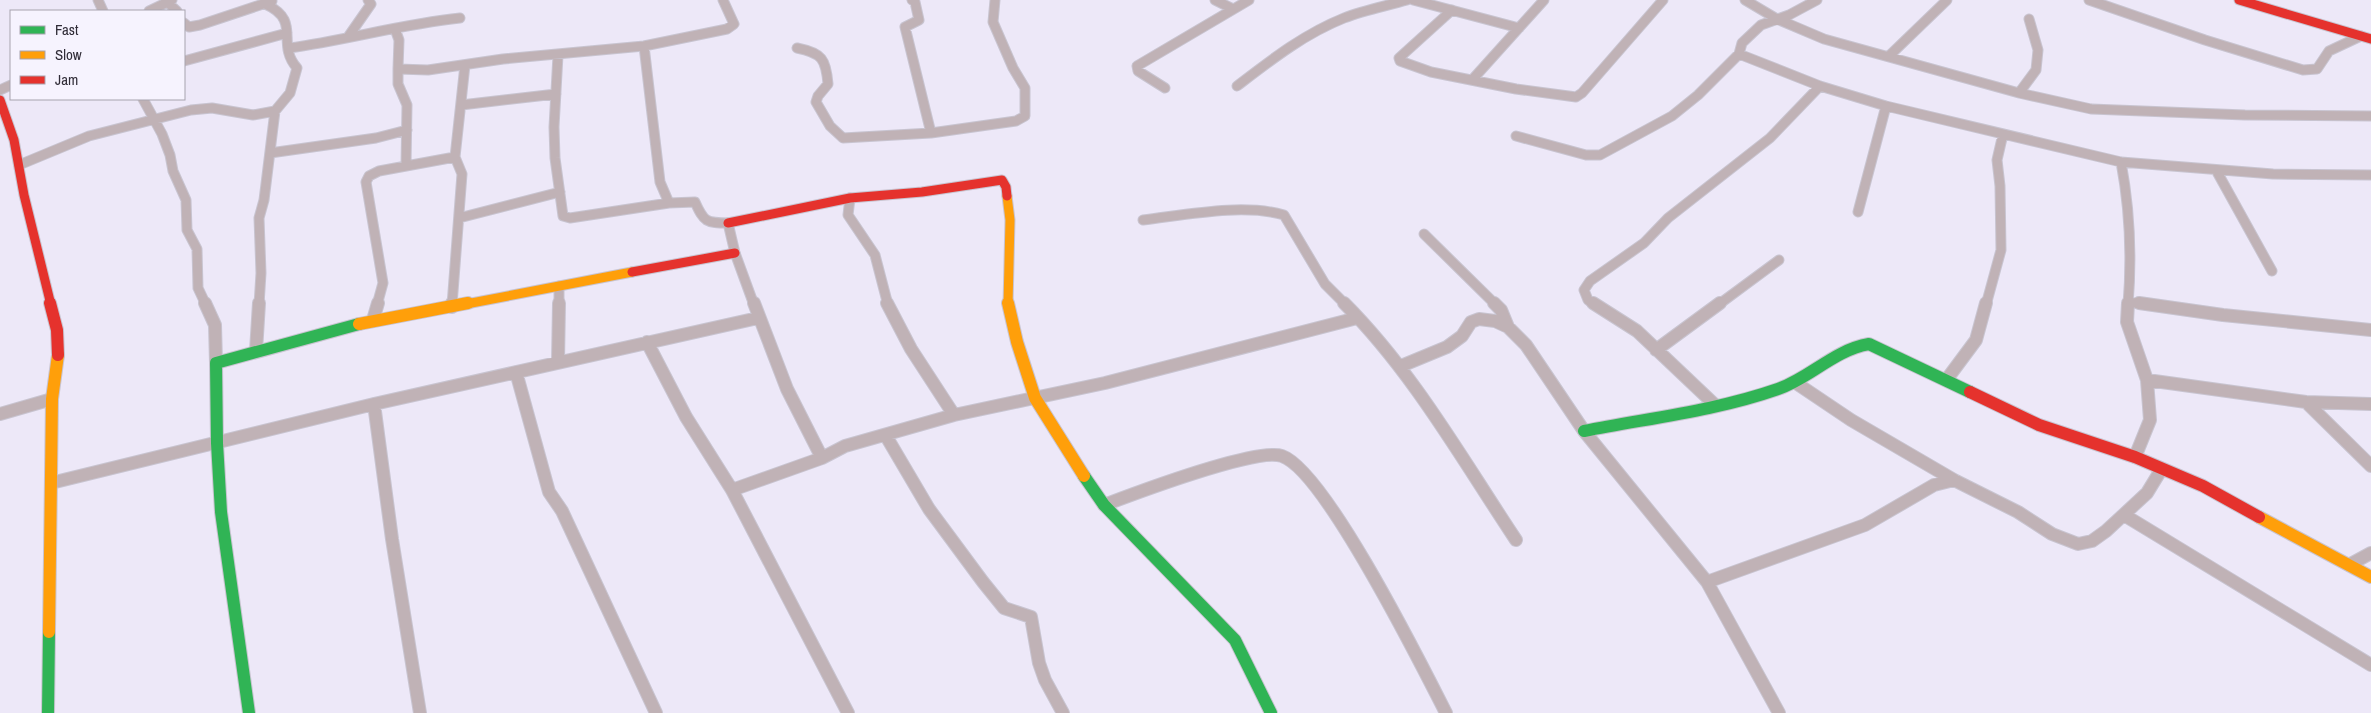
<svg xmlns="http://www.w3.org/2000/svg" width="2371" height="713" viewBox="0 0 2371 713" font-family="'Archivo Narrow',sans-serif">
<rect width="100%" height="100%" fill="#ede8f8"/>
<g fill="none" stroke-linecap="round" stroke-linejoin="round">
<defs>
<path id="street-far1" d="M98 0 103 11
M912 0 915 2 919 20 905 27 931 133
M1215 0 1233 9
M1413 0 1519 28
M1745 0 1777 19 1824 39 2019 93 2091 109 2245 115 2371 116
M2089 0 2205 40 2303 70 2317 69 2329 51 2361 36
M167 2 177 11
M1452 10 1399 58 1400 61 1431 72 1516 89 1576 97 1582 93 1663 0
M149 11 172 0
M184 23 189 27 200 25 272 1
M395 29 399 40 398 69 428 70 503 59 644 46 727 29 734 24 723 0
M348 37 371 4 368 0
M644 46 660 182 669 203 695 202C704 222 706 223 728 223L735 253 754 305
M289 48C347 40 402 24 460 18
M797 48C822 53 826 59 828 84L818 96 816 102 830 126 843 138 931 133 1016 121 1025 116V88L1013 68 993 22 995 0
M1739 54 1820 86 1886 106 2121 162 2273 174 2371 175
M558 55 554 127 555 158 563 216 570 218 669 203
M1889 56 1947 0
M184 61 287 33
M398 69V84L407 105 406 165
M1472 80 1544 0
M1237 86C1271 60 1304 34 1344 18 1364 10 1386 6 1407 0
M1165 88 1138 71 1137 66 1249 0
M0 90 11 85
M2019 93 2036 70 2038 50 2029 19
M143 99 162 134 170 155 173 171 186 200 187 230 197 249 198 288 206 305
M461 105 556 94
M1516 136 1586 155H1600L1672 116 1698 95 1739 54 1742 43 1761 25 1789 15 1817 0
M270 153 376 138 407 130
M2121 162C2130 210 2132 256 2128 305
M19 165 89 136 191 110 212 108 253 115 275 111 290 93 297 68C275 43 303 21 265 4
M2216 170 2272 271
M850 198 848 215 875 255 888 305
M1858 212 1886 106
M459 218 560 192
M1143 220C1185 215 1243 203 1284 215L1325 284 1346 305
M1424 234 1496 305
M2129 302 2148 305
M259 305 261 273 259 218 264 200 275 111
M377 305 383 283 366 182 369 176 379 171 455 157
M452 305 462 174 455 157 465 65
M559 305V286
M1595 305 1588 300 1584 290 1590 281 1644 243 1668 218 1770 138 1820 86
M1718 305 1779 260
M1986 305 2001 250 2000 186 1997 160 2003 134"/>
<path id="street" d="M205 303 215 325 216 363
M754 303 787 389 822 458
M887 303 911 349 954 415
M1344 303C1413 372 1462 459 1516 540
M1494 303 1501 310 1508 327
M1593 303 1637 331 1714 404
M2128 303 2127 322 2147 380 2150 420 2135 457
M2139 303 2223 315 2371 330
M452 307V303
M373 320 378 303
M647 342 686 417 732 490 848 713
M1656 350 1720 303
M256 351 259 303
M558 362 559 303
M1401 366 1447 347 1462 336 1471 322 1479 319 1495 321 1508 327 1526 345 1584 431 1707 582 1779 713
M516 372 549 492 562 511 656 713
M1947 379 1976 340 1986 303
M2147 380 2306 402 2371 404
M1796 383 1851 420 1954 480
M2306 402 2371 466
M374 404 392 539 420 713
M0 414 52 399
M886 436 929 509 983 582 1004 608 1031 617 1039 663 1045 680 1063 713
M51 483 374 404 758 318
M732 490 822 458 845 446 954 415 1105 383 1357 318
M1104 505C1133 494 1257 447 1282 456 1325 471 1422 666 1446 713
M2124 515 2371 665
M2349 565 2371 553
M1707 582 1865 525 1934 485 1954 480 2018 512 2052 534 2078 544 2092 541 2106 531 2147 493 2161 470"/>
<path id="fast" d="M1584 431C1649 418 1715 411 1778 389 1810 378 1834 350 1869 344L1970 392
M1084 476 1104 505 1235 640 1271 713
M48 713 49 632
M249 713 221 512 217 443 216 363 359 324"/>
<path id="slow-far1" d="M1007 196 1010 220 1008 305
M461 305 632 272"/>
<path id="slow" d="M1008 303 1017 342 1035 398 1084 476
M359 324 468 303
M2259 517 2371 577
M49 632 52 399 58 355"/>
<path id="jam-far1" d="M2239 0 2371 39
M0 100 14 140 24 195 51 305
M728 223 850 198 922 192 1002 180 1006 187 1007 196
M632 272 735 253"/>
<path id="jam" d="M50 303 57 330 58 355
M1970 392 2039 425 2135 457 2203 486 2259 517"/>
</defs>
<use href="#street-far1" stroke="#c8c4d0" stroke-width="11"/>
<use href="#street" stroke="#c8c4d0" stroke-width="14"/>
<use href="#fast" stroke="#c8c4d0" stroke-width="14"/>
<use href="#slow-far1" stroke="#c8c4d0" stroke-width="11"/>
<use href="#slow" stroke="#c8c4d0" stroke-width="14"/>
<use href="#jam-far1" stroke="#c8c4d0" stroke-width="11"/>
<use href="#jam" stroke="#c8c4d0" stroke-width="14"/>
<use href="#street-far1" stroke="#c0b2b6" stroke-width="9"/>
<use href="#street" stroke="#c0b2b6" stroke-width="12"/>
<use href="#fast" stroke="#30b455" stroke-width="12"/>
<use href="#slow-far1" stroke="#ff9f0a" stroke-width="9"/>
<use href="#slow" stroke="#ff9f0a" stroke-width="12"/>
<use href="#jam-far1" stroke="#e5322d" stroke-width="9"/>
<use href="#jam" stroke="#e5322d" stroke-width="12"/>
</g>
<rect x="10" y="10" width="175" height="90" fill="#f6f3fe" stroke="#a7a3ae"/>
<rect x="20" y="26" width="25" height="8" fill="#30b455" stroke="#a7a3ae"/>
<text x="55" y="35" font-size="15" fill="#302c37">Fast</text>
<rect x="20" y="51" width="25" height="8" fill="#ff9f0a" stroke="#a7a3ae"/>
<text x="55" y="60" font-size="15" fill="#302c37">Slow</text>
<rect x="20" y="76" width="25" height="8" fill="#e5322d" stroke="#a7a3ae"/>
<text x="55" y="85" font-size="15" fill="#302c37">Jam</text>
</svg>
